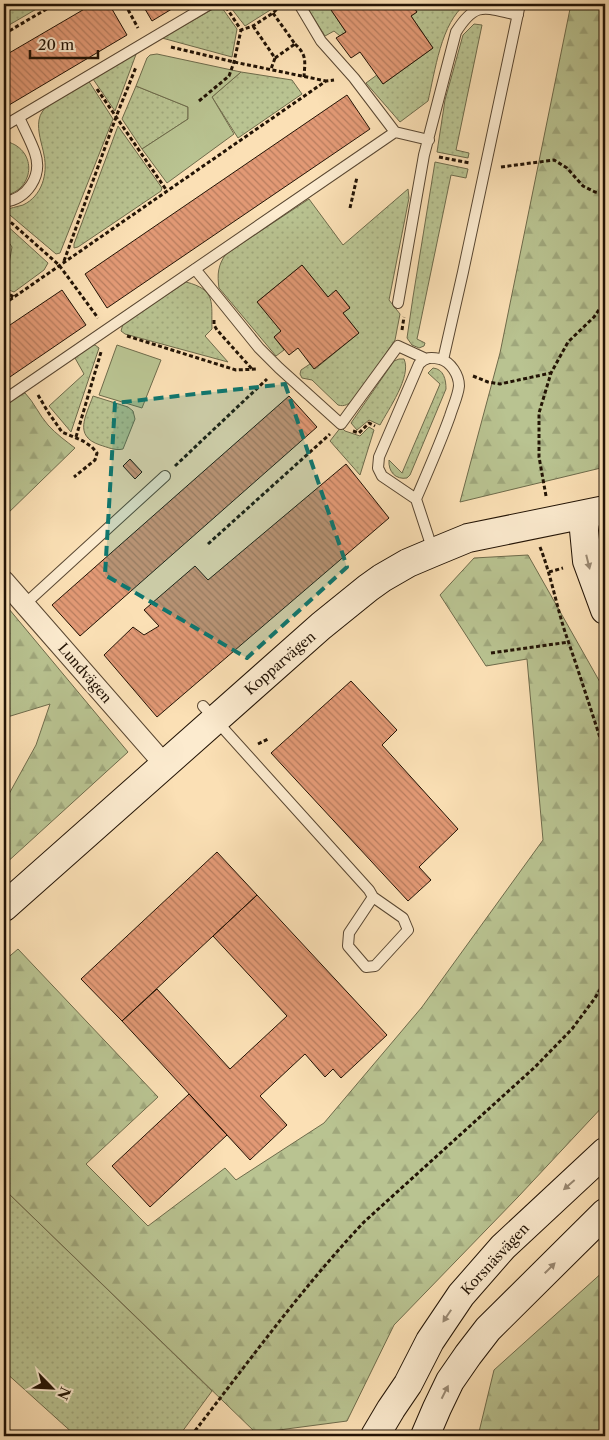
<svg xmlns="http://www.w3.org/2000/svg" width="609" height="1440" viewBox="0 0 609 1440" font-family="'Libre Caslon Text',serif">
<defs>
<pattern id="grass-dots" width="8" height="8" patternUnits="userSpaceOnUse" patternTransform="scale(1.25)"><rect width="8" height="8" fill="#b9c391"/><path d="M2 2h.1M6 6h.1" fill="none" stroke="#9fa77c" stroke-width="1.8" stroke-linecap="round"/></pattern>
<pattern id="forest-firs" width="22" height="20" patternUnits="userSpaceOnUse" patternTransform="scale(1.25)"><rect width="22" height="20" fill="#b9c391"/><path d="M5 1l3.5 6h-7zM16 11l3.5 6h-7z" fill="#9fa77c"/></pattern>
<pattern id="building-back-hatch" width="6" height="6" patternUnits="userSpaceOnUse" patternTransform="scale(1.25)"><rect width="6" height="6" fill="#e29975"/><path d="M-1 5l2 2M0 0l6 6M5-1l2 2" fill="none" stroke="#b77c5e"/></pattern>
</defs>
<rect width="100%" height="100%" fill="#fbe0b5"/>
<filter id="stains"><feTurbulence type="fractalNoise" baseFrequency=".004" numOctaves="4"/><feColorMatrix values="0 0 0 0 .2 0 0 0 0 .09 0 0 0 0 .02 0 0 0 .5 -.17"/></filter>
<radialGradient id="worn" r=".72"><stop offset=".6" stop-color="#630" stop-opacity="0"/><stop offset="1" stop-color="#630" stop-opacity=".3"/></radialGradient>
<path fill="url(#grass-dots)" stroke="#6e6b4b" d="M4 4H45L4 28Z
M228 4H276L275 7 245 26Z
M305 4H327L346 32 340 36 334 31 325 36Z
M411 4H466C441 22 435 72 428 101L400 122 366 83 377 75 383 84 433 48 411 16 417 12Z
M220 5 237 29 232 57 162 38Z
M474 24 482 25 456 150 469 153 468 158 437 152 445 100 463 35Z
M138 49 115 111 93 79Z
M241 72 292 80 302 94 238 138 212 97Z
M88 80 113 119 60 253 56 254 4 210C10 208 17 207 23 205 42 196 48 174 44 155 42 144 37 131 39 120 40 114 43 110 47 106Z
M136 86 188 107V119L142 149 122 119Z
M118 126 162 188 161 191 78 247 74 248V244Z
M4 141C37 147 37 189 4 196Z
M435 162 468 169 466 178 451 175 417 339 425 343 424 346 419 348 412 345 407 338 413 297Z
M408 189 409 198 389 300 400 314 395 340 354 400C348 404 345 407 338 405L312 380 302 378 300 374 301 370 310 364 315 369 359 333 343 313 350 307 336 291 328 297 302 265 258 301 281 331 274 337 284 350 276 356 219 288C217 274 218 265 226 254L309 199 343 245Z
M4 223 48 263 44 270 14 292 4 288Z
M186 282C217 290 211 303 212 329L205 336 228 362 125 334 121 331 123 324Z
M89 345H95L99 348 71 432 49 406 84 374 75 358Z
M399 359H404C412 376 388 410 380 425L369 420 357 430 351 423 394 361Z
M433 368C444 369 446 380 446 389L410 475 407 478C396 480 388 472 389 460L402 473 440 384 428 373Z
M93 396 128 407 133 411 135 419 123 449C115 451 107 447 100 445 73 436 86 416 93 396Z
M341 427 345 431 360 436 369 427 374 430 360 475 330 441Z
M4 1189 212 1391 179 1436H76L4 1371Z"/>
<path fill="url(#forest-firs)" stroke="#6e6b4b" d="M571 4H605V257L600 272 605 294V467L460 502 500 353Z
M4 235 12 247 9 264 4 268Z
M25 393C34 402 39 415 48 425 56 434 66 441 75 448L4 517V406L9 401Z
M528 555 605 691V1104L518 1197 394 1325 347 1421 256 1433 4 1189V961L18 949 158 1097 86 1164 148 1226 225 1168 236 1180 324 1123 422 1007 543 840 527 659 486 666 440 595 474 558Z
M4 603 128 752 4 865V803L36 745 50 704 4 718Z
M605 1270V1436H478L494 1370Z"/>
<path fill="#b9c391" stroke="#6e6b4b" d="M157 54 241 72 212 97 234 134 167 183 142 149 188 119V107L136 86 147 58 150 55Z
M117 345 161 360 142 408 99 395Z"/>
<path fill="url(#building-back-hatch)" stroke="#221305" d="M93 4H109L127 35 4 108V56Z
M142 4H180L152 21Z
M327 4H411L417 12 411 16 433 48 383 84 360 52 351 58 336 38 346 32Z
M347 95 370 129 107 308 85 274Z
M302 265 328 297 336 290 350 308 343 313 359 333 314 369 298 348 289 355 274 337 281 331 257 302Z
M62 290 86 325 4 381V329Z
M289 396 317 427 80 636 52 605Z
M130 459 142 472 135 479 123 466Z
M346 464 389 518 157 717 104 655 133 627 144 635 159 626 144 610 195 566 208 580Z
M351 681 397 730 382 745 458 829 419 867 431 880 408 901 271 753Z
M217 852 257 895 122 1021 81 979Z
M257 895 387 1035 341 1078 333 1069 325 1077 305 1054 260 1096 287 1125 250 1160 122 1021 157 989 230 1069 287 1016 213 936Z
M189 1094 227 1135 150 1207 112 1166Z"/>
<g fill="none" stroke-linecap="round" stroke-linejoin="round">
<defs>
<path id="lane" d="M299 4 321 41 354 78 395 132 429 140
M4 126 210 4
M4 202C27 199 43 176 35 153 31 141 24 129 19 117
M195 269 259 348 279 368 341 424 398 346 424 358
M398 303 424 155 456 32C476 0 485 8 518 15
M443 360 463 272 520 4
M4 400 395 132
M416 499C428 471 440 444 450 416 453 406 458 396 459 386 459 375 451 362 440 359 431 357 426 357 419 364L379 457 378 468 382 476 416 499 433 551
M25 604 165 476
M203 706 369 890 373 897 403 918 408 930 375 966 366 967 348 946 349 933 373 897"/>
<path id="street" d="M4 581 165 765"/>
<path id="secondary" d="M586 514 584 530 587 561 605 610
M4 907 321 626 368 588 382 578 408 563 434 552 468 538 605 510
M375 1436 391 1409 408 1384 430 1341 461 1295 503 1247 605 1152
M425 1436 437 1408 450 1381 468 1355 488 1329 605 1213"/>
</defs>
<use href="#lane" stroke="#584631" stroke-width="12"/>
<use href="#street" stroke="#584631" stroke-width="22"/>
<use href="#secondary" stroke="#221305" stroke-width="30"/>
<path stroke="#221305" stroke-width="3" stroke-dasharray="4 2.5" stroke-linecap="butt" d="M125 4 138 28
M226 7 241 30 253 26 273 13 276 10 278 4
M273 13 295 44 275 58
M253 26 275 58 271 69
M4 34 55 4
M295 44C307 55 305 61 304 77
M171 47 234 62 326 81
M97 89 167 191
M199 101 229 76 234 62 241 30
M439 157 470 163
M501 167 554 160 567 168 583 186 595 192 605 194
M350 208 357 177
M6 218 59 265 98 318
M64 261 116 117 136 67
M4 292 14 297
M4 304 326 81 334 80
M214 320V325L217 330 252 369
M402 330 404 317
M127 336 236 370 258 369
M473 376 488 382 500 384 551 373
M38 395 48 412 62 432 83 441 92 447 97 453 95 460 74 477
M353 431 359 433 369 423 375 426
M76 437 101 352
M175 466 267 379
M546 496 539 457V413L551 373 568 342 594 317 605 301
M208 544 330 434
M540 547C551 575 556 604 565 632 579 672 592 713 605 753
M549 572 563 568
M491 653 569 642
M258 744 268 739
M191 1436C247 1364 301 1289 364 1222L535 1067 572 1029 595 998 605 981"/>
<use href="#lane" stroke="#fcebcf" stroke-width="10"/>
<use href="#street" stroke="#fcebcf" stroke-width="20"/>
<use href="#secondary" stroke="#fcebcf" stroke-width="28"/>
</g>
<defs><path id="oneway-solid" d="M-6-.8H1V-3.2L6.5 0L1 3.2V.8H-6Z" transform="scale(1.25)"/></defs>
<g fill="#9a8a74">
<use href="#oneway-solid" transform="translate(588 562) rotate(76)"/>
<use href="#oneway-solid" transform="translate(569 1185) rotate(139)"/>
<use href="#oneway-solid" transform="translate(550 1268) rotate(-45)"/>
<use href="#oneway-solid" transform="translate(447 1316) rotate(124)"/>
<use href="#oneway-solid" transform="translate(445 1392) rotate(-63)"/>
</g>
<path fill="#0f766e" fill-opacity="0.2" stroke="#0f766e" stroke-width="4" stroke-dasharray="10 6" stroke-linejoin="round" d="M285 384 347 567 247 658 105 575 115 403Z"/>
<g text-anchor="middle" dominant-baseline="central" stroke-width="4" stroke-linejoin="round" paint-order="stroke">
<g font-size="14" fill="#221305" stroke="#fcebcf">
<text transform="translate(280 663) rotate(-41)">Kopparvägen</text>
<text transform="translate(85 673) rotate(49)">Lundvägen</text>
<text transform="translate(495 1259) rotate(-47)">Korsnäsvägen</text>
</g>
</g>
<rect width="609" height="1440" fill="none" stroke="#fbe0b5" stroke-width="20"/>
<rect x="5" y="5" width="599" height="1430" fill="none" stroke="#221305" stroke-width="2.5"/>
<rect x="10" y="10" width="589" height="1420" fill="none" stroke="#221305"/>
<g transform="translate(52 1388) rotate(114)" stroke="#fcebcf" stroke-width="4" paint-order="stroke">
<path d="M0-4L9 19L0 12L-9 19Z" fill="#221305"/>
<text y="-8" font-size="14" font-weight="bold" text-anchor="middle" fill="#221305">N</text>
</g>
<path d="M30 50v8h68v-8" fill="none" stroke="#221305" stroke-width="2.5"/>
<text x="38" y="50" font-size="15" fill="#221305" stroke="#fcebcf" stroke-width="4" paint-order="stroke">20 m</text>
<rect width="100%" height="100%" filter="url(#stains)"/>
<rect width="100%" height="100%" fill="url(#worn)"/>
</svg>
